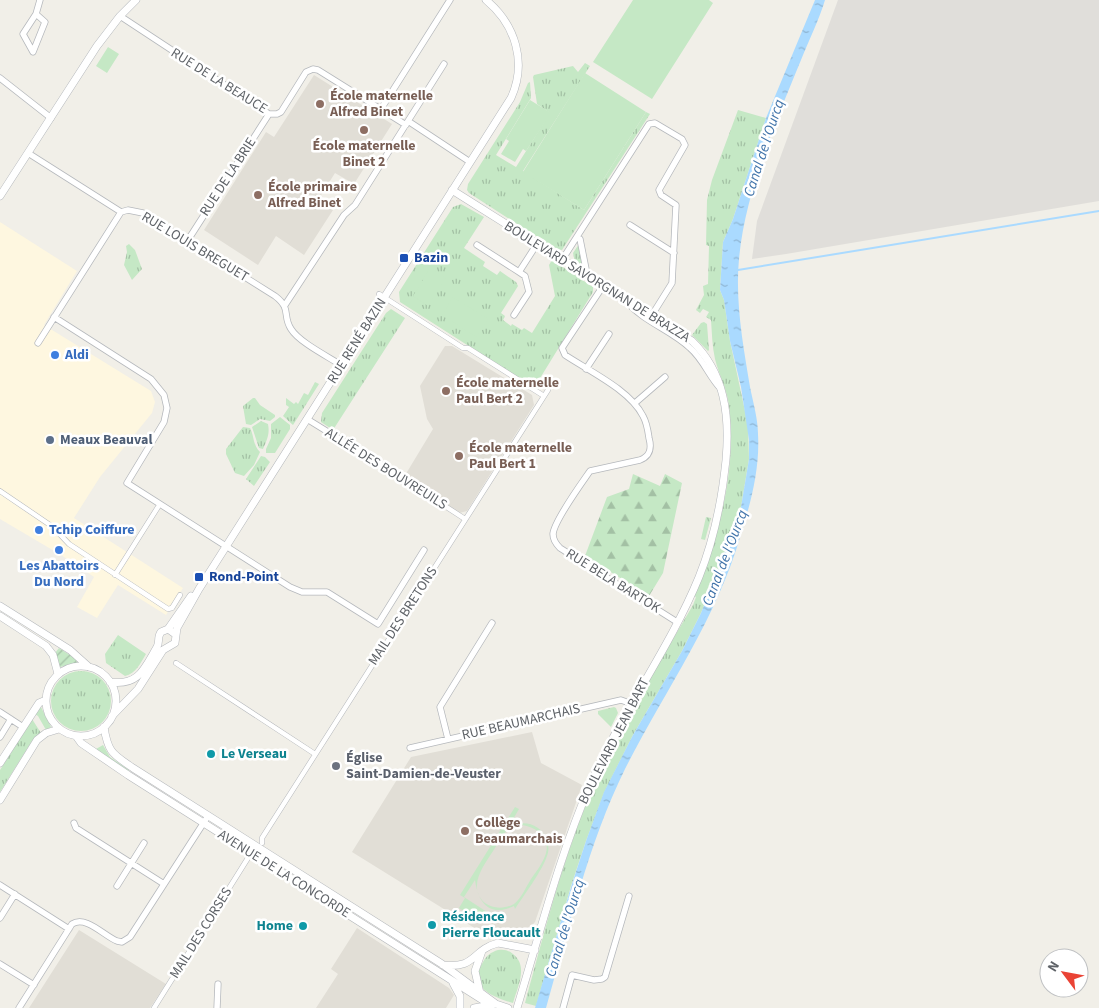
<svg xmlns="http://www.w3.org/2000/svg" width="1099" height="1008" viewBox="0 0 1099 1008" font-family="'Source Sans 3',sans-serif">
<defs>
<pattern id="grass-tufts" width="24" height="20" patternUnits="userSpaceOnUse" patternTransform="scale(1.25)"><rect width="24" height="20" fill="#c5e8c5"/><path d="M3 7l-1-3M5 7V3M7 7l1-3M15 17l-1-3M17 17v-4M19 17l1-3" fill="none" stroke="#a3c0a4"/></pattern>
<pattern id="forest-firs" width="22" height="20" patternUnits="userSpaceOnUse" patternTransform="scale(1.25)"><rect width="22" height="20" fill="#c5e8c5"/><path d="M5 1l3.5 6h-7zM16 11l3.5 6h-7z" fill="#a3c0a4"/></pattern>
<pattern id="garden-furrows" width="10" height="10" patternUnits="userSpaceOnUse" patternTransform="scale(1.25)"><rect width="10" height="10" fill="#c5e8c5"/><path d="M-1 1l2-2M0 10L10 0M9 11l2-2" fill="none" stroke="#a3c0a4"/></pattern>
<pattern id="water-ripples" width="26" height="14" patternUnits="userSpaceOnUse" patternTransform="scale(1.25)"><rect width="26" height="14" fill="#aadaff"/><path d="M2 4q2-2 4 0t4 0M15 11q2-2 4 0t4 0" fill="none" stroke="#8eb4d2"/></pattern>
</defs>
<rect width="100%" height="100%" fill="#f1efe8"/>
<path fill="#fef7e0" d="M0 222 77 271 44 325 151 391 155 402 152 413 100 477 74 518 183 588 166 615 118 585 97 618 77 607 94 577 61 555 0 519Z"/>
<path fill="#e0deda" d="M838 0H1099V201L786 254 752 259 757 221Z"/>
<path fill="#e1ded6" d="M314 75 392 124 354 184 335 173 318 200 333 210 304 255 276 236 258 265 204 230 266 132 274 137Z
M445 346H452L532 395 534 405 467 511 459 513 404 477 433 429 427 419 420 386Z
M532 732 541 763 582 785 535 922 523 935 504 933 489 937 352 852 411 757Z
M357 928 449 988 454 995 446 1008H316L338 974 331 969Z
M79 930 166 984 150 1008H29Z"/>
<path fill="url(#grass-tufts)" d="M585 63 590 66 523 171 584 210 646 112 650 114 562 250 556 249 469 193 467 190 468 184 520 102 528 83 530 82 531 98 496 155 516 167 550 113 537 104 533 77 534 75 573 66 578 72Z
M738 110 766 118 733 219 723 242 720 290 724 300 730 341 748 425 749 459 741 507 720 566 701 613 682 651 633 735 604 793 586 841 571 886 536 1006 525 1003C550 912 572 820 618 737L620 738 646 692 643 690 693 605 696 597 694 596C719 537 737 470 729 406 727 389 719 375 715 359 712 346 712 333 711 320L706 317 709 312 703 309 700 313 696 310 704 295 703 286 708 284 709 246 706 245 707 200 712 180Z
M461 204 484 217 464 248 485 262 483 266 497 275 500 271 516 282 518 286 501 313 505 316 503 320 511 326 512 324 522 330 524 328 532 333 555 296 549 265 552 260 593 287V292L534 388 400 302 399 292 453 207Z
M129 244 135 250 142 269 132 280 124 265 127 252 126 246Z
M579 244 583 266 575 262 573 253Z
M391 309 405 318 333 430 321 422 322 413 386 313Z
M704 322 707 324 709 350 708 351 692 335 701 323Z
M315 382 319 384 293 425 283 416 289 407 286 405V398L294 404 296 402 298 404 304 393 308 395Z
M253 398H255L260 405 275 415V417L270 421 260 419 251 425 246 424 243 406Z
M280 417 290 425V429L275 453H266V449L271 438V424Z
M261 421 268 424C270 434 267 440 263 449L259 448 252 427Z
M243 427 250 428C254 435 253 446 260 452L254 465 244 476 235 473 226 454V449Z
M261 456 265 457 270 462 254 486 246 479Z
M706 517 711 518 705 540 701 539Z
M118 635 146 654C141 662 136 674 125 676L106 663 105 654Z
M51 701a30 30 0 1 1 60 0a30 30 0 1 1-60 0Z
M41 707 51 727 46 730 38 716 35 714Z
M614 707 616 708 618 713 611 727 598 714V711Z
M32 719 41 733 32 741 0 792V770Z
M103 745 110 757 129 770 128 772 96 749Z
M498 950C504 949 508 950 513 954 529 966 517 988 513 1003 492 997 467 987 483 962 486 956 491 952 498 950Z"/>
<path fill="url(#forest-firs)" d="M633 474 660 486 665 474 682 483 663 573 649 596 585 556 607 497 629 489Z"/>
<path fill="url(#garden-furrows)" d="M59 648 76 659 77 663 60 667 55 653Z"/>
<path fill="#c5e8c5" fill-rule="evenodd" d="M633 0H709L713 3 652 99 593 62Z
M108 47 119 54 107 73 96 66Z
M585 73 646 112 584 210 523 172Z
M530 100 551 113 526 151 523 149 515 162 501 154 509 141 506 139Z
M430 268 446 278 428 306 413 296Z
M453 297 488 319 476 337 442 315Z
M515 807 519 809 509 826C519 823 528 821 538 828 546 834 551 846 547 856 542 871 524 895 515 909L514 906C489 918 478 902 475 880L464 897 487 912 481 922 459 908 465 898 460 895ZM522 825C537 827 552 839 545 856 542 864 536 872 531 879 526 887 521 899 514 904 505 909 493 909 485 903 466 886 485 864 495 848 499 842 502 834 508 830 512 827 517 825 522 825Z"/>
<path fill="url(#water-ripples)" d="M815 0H825C819 20 809 40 801 60 776 121 745 193 739 259 735 301 743 345 750 387 753 402 758 419 758 434 760 468 751 502 741 534 716 621 665 690 625 769 588 844 569 928 546 1008H535L571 887 586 841 604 792 633 735 682 651 701 613 720 566 741 507 749 459V440L741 387 730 341 724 300 720 290 723 242 733 219 766 118Z"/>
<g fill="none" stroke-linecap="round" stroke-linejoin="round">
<path stroke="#aadaff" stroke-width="2" d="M738 270 1099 211"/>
<defs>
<path id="pedestrian" d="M379 294 463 348H468L544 396
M383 466 465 519
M0 491 53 527 69 544 168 609 172 608 180 595
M115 575 158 507
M176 663 315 754
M262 843V838L548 390
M154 1008 248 858"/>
<path id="minor" d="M36 14 45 22 33 52 23 34 36 14 40 0
M120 16 269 114H277L281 112 306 72 313 69 318 70 406 125
M0 78 51 118
M381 109 450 0
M408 121 470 162
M28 153 121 212 128 210 143 213 275 296C292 309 282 315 291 329 299 342 327 356 341 365
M630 225 674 253
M577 237 580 239 586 269 584 274
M188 240 269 114
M477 245 519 272
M562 260 649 124 655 123 682 139 685 145 659 190 661 195 676 205 672 283 652 315
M603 286 562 348 565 355C589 371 630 390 643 416 647 423 648 431 649 438 652 449 650 456 640 460L590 471C581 484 554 521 553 534 553 540 556 544 560 548L677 622
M627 302C644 322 671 330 690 348 704 360 709 377 721 389
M285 305 344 215 355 205 444 64
M514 315 529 292 525 276 519 272 537 244
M54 317 151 379 164 395 167 408 164 422 127 483 290 587 302 592H327L378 624 424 550
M38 343 121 212
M586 369 609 334
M635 403 665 377
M307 419 383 466
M0 712 23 727
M0 737 11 719
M448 739 440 707 492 623
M410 748 621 700 632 704
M74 823 76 828 164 884
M0 885 69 929
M117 886 144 843
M0 918 15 894
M0 964 34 985
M19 1008 72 924C86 915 104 936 117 941L122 942 130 937 208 816
M217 1008 218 984
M563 1008 572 975 594 980 602 979 605 977 629 896"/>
<path id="tertiary" d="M452 190 692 341C725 373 730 416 726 460 722 499 714 540 699 577 669 650 621 713 590 785 559 857 540 933 517 1008
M0 196 97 46 120 16 136 0
M0 606 70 650 89 667
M0 616 46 646 53 655 58 674
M168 629 191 596
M46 701a35 35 0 1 1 70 0a35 35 0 1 1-70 0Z
M110 682C139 686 144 669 157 647 160 642 157 637 161 632L168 629 175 634
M112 716 138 689 163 650 175 643 177 628 199 589 511 98C527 63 516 25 486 0
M104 727C108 753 113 754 133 768L442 964 496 1004
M76 736 81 743 128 775 489 1004
M0 763 39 703 46 700
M0 800 37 740 46 733 59 729
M443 965C477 969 471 950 498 943L535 950
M453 983 460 996V1008
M480 993 475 971 482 951
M474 1008 496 1004 508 1008"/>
</defs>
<use href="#pedestrian" stroke="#b5b8bc" stroke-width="5.5"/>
<use href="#minor" stroke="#b5b8bc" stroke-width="7"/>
<use href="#tertiary" stroke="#b5b8bc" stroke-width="8"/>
<use href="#pedestrian" stroke="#fff" stroke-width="4.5"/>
<use href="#minor" stroke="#fff" stroke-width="5.5"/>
<use href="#tertiary" stroke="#fff" stroke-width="7"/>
</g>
<g fill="#8d6e63" stroke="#fff" stroke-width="2">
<circle cx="320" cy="104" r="5"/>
<circle cx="364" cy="130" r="5"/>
<circle cx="258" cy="195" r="5"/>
<circle cx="446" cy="391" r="5"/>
<circle cx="459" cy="456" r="5"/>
<circle cx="465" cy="831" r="5"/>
</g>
<g fill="#1a4fb4" stroke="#fff" stroke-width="2">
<rect x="399" y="253" width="10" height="10" rx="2.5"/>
<rect x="194" y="572" width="10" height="10" rx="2.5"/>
</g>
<g fill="#3f7fe0" stroke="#fff" stroke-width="2">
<circle cx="55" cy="355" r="5"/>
<circle cx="39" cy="530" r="5"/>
<circle cx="59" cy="550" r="5"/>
</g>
<circle fill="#5c6f8a" stroke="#fff" stroke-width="2" cx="50" cy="440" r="5"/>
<g fill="#0f9aa8" stroke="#fff" stroke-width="2">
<circle cx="211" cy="754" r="5"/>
<circle cx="432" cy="925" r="5"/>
<circle cx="303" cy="926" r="5"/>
</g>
<circle fill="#6b7280" stroke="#fff" stroke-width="2" cx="336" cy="766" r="5"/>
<g text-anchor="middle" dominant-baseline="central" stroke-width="5" stroke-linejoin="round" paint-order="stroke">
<g font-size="14" fill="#5f6368" stroke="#fff">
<text transform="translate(219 81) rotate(32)">RUE DE LA BEAUCE</text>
<text transform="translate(228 177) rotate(-57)">RUE DE LA BRIE</text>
<text transform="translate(195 247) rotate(31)">RUE LOUIS BREGUET</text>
<text transform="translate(597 282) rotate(32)">BOULEVARD SAVORGNAN DE BRAZZA</text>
<text transform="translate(357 341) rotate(-58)">RUE RENÉ BAZIN</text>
<text transform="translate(386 469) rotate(32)">ALLÉE DES BOUVREUILS</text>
<text transform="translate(613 581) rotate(32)">RUE BELA BARTOK</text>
<text transform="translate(403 616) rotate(-57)">MAIL DES BRETONS</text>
<text transform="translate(521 722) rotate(-13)">RUE BEAUMARCHAIS</text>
<text transform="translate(614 741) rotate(-63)">BOULEVARD JEAN BART</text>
<text transform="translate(284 874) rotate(32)">AVENUE DE LA CONCORDE</text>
<text transform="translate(201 933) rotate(-58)">MAIL DES CORSES</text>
</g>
<g font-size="14" font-weight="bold" fill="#785e54" stroke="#fff" text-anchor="start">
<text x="330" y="96">École maternelle<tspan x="330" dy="16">Alfred Binet</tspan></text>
<text x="364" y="146" text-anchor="middle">École maternelle<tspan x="364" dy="16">Binet 2</tspan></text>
<text x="268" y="187">École primaire<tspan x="268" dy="16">Alfred Binet</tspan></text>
<text x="456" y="383">École maternelle<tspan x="456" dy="16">Paul Bert 2</tspan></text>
<text x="469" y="448">École maternelle<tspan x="469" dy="16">Paul Bert 1</tspan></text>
<text x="475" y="823">Collège<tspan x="475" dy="16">Beaumarchais</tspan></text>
</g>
<g font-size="14" font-weight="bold" fill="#164399" stroke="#fff" text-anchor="start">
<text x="414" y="258">Bazin</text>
<text x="209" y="577">Rond-Point</text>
</g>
<g font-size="14" font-weight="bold" fill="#366cbe" stroke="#fff" text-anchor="start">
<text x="65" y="355">Aldi</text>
<text x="49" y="530">Tchip Coiffure</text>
<text x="59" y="566" text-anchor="middle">Les Abattoirs<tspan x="59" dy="16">Du Nord</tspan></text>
</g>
<g font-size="14" font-weight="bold" fill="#4e5e75" stroke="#fff" text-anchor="start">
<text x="60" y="440">Meaux Beauval</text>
</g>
<g font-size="14" font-weight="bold" fill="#0d838f" stroke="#fff" text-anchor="start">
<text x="221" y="754">Le Verseau</text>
<text x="442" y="917">Résidence<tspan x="442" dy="16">Pierre Floucault</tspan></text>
<text x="293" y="926" text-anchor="end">Home</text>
</g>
<g font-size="14" font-weight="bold" fill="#5b616d" stroke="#fff" text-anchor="start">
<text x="346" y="758">Église<tspan x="346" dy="16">Saint-Damien-de-Veuster</tspan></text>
</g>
<g font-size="15" font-style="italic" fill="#4174aa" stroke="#fff">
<text transform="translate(764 148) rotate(-72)">Canal de l'Ourcq</text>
<text transform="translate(725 558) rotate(-69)">Canal de l'Ourcq</text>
<text transform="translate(565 928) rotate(-73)">Canal de l'Ourcq</text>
</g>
</g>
<g transform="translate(1064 973) rotate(302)"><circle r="24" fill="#ffffff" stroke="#bfc1c3"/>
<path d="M0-4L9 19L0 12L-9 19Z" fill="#ea4335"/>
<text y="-8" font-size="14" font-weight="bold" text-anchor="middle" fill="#5f6368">N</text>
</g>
</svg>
